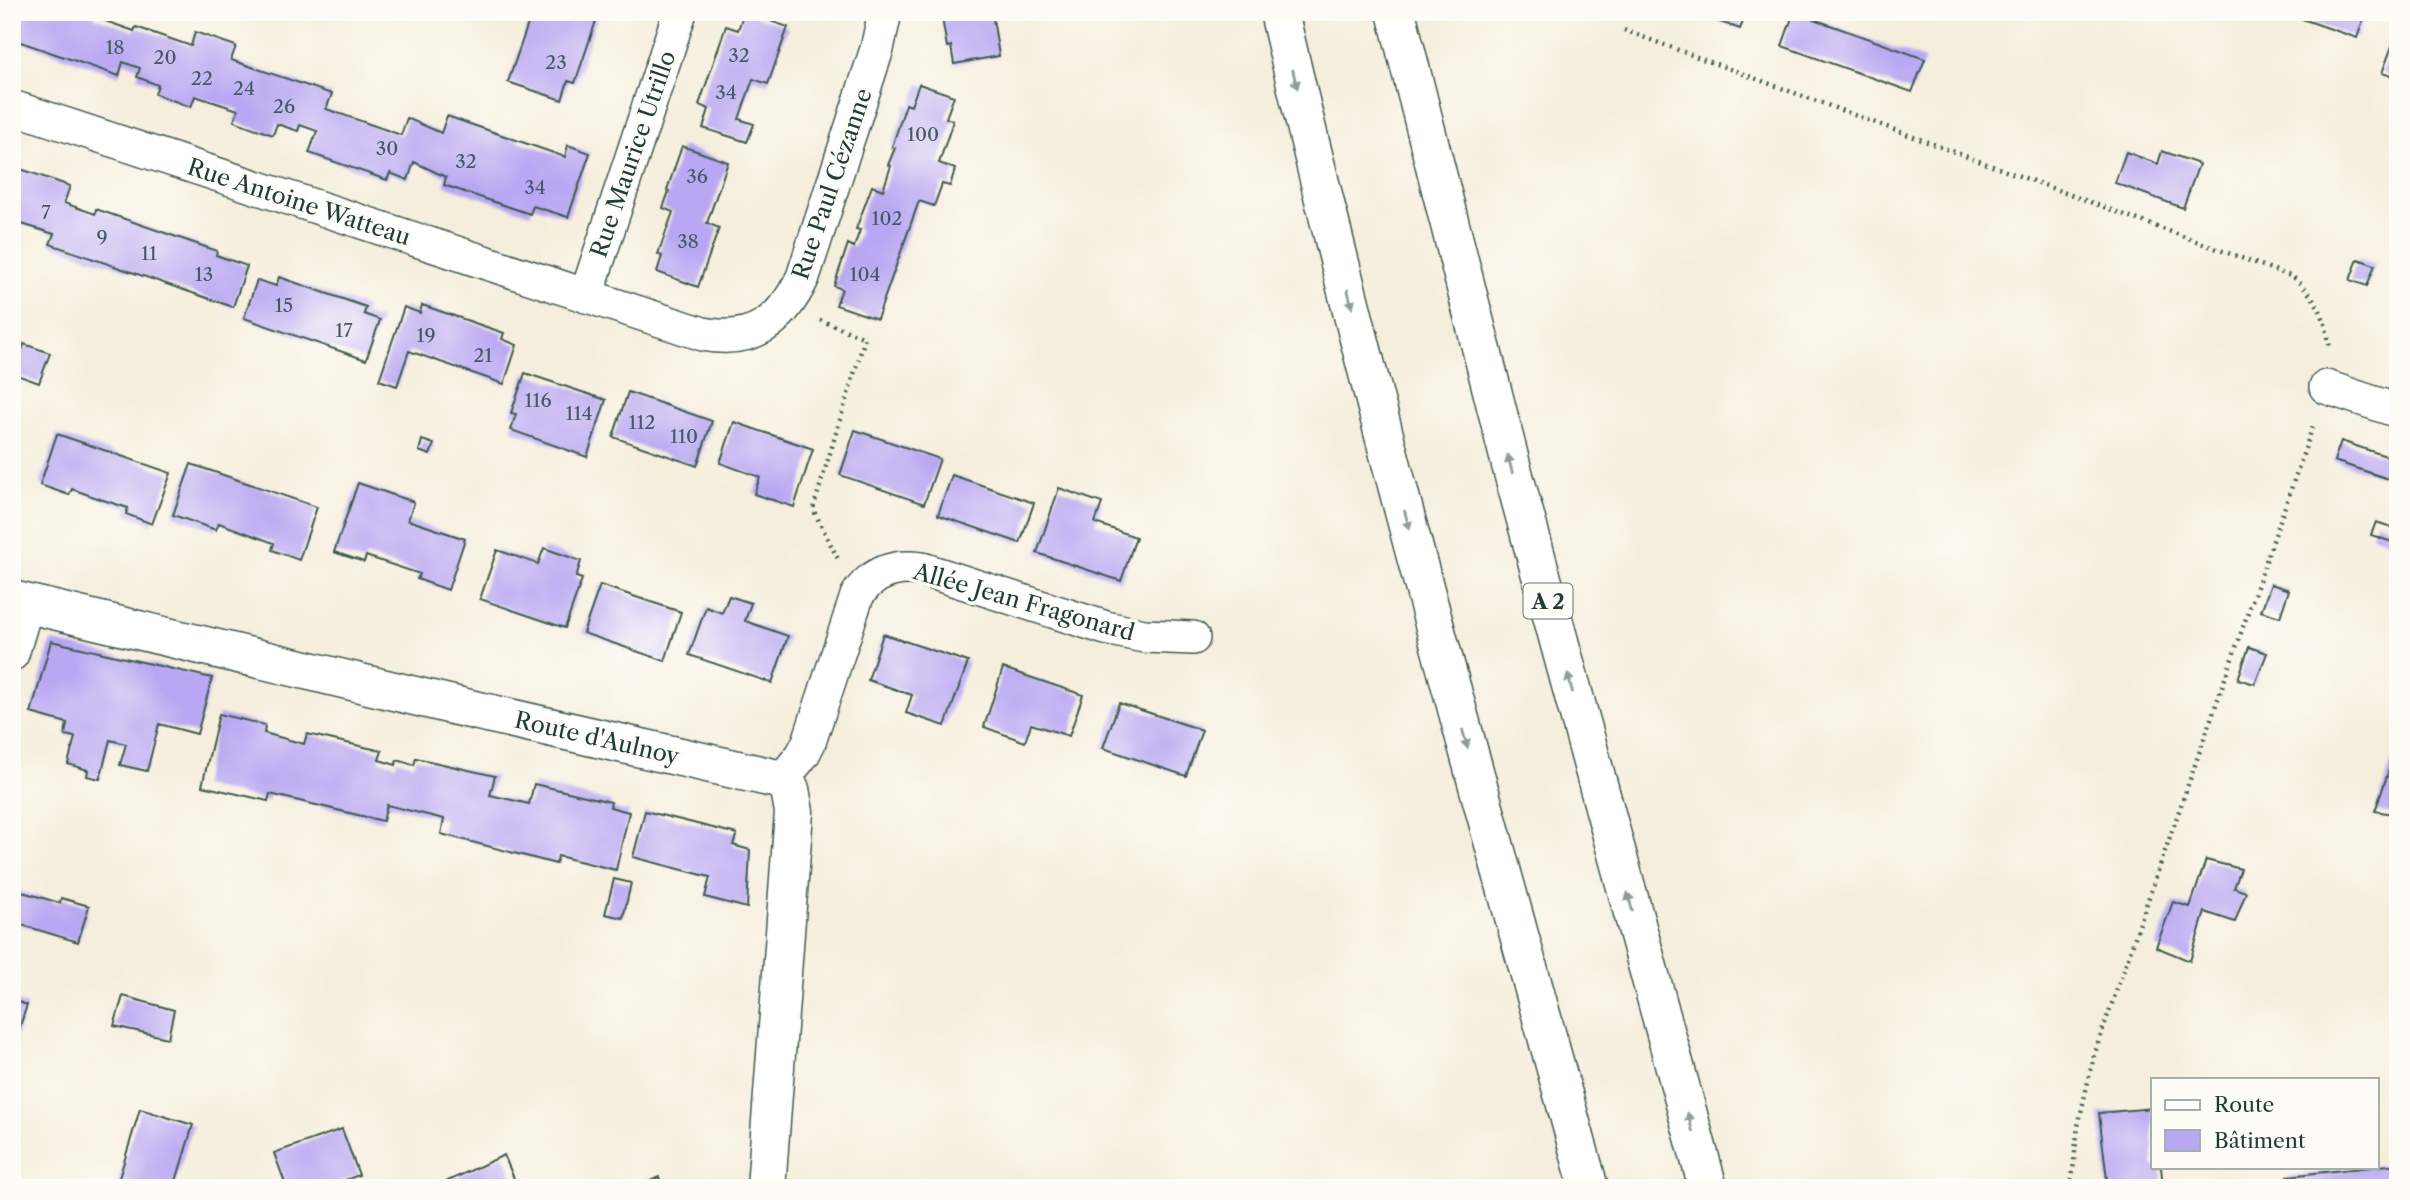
<svg xmlns="http://www.w3.org/2000/svg" width="2410" height="1200" viewBox="0 0 2410 1200" font-family="'Libre Caslon Text',serif">
<rect width="100%" height="100%" fill="#fdfcf7"/>
<filter id="ink" filterUnits="userSpaceOnUse"><feTurbulence type="fractalNoise" baseFrequency=".0143" numOctaves="2"/><feDisplacementMap in="SourceGraphic" scale="14" xChannelSelector="R" yChannelSelector="G"/><feConvolveMatrix kernelMatrix="1 2 1 2 8 2 1 2 1" color-interpolation-filters="sRGB"/></filter>
<filter id="wash" filterUnits="userSpaceOnUse"><feTurbulence type="fractalNoise" baseFrequency=".00686" numOctaves="4" result="noise"/><feDisplacementMap in="SourceGraphic" scale="28" xChannelSelector="R" yChannelSelector="G"/><feGaussianBlur stdDeviation="1.57" result="paint"/><feColorMatrix in="noise" values="0 0 0 0 0 0 0 0 0 0 0 0 0 0 0 0 0 1.4 0 .05"/><feComposite in="paint" operator="in"/></filter>
<g filter="url(#wash)">
<rect width="100%" height="100%" fill="#f5eedc"/>
<g id="blocks">
<path fill="#b8a7f2" d="M12 12H95L94 17 134 31 136 27 191 46 195 32 236 46 231 60 332 94 326 109 401 135 407 118 441 133 447 116 565 157 568 145 590 153 568 217 533 206 530 214 444 185 446 177 414 162 408 180 390 173 387 180 309 153 317 131 300 125 298 131 277 124 273 135 234 121 238 110 195 96 191 107 155 94 158 85 137 77 140 68 123 62 119 76 12 39Z
M546 12H599L575 83 568 81 562 100 508 82 530 18 543 22Z
M744 12 788 27 768 84 753 79 739 119 754 124 747 142 703 128 709 109 699 105 726 26 738 30Z
M941 12H992L999 56 954 64 951 46 947 47Z
M1692 12H1747L1740 29Z
M1794 12 1925 59 1912 92 1782 46Z
M2327 12 2340 17 2342 12H2366L2357 38 2285 13Z
M2394 41 2398 43V57L2391 76 2382 73Z
M919 84 954 96 946 118 953 121 939 163 955 169 950 186 942 184 934 206 919 201 877 319 836 305 842 289 834 286 848 244 854 247 860 230 856 229 872 186 883 190 891 166 888 165 895 148 892 147 906 104 911 106Z
M682 146 728 162 707 223 719 228 698 287 657 272 662 256 658 254 673 212 663 208 669 191 667 190Z
M2162 151 2199 164 2183 208 2115 183 2126 152 2158 164Z
M12 166 70 186 64 203 95 214 96 209 217 251 216 255 247 266 233 307 50 244 54 234 12 221Z
M2358 259 2375 265 2367 286 2350 280Z
M279 277 366 307 364 314 380 320 366 360 244 318 257 280 276 286Z
M422 305 504 333 502 339 517 345 504 384 409 351 397 386 379 380 404 307 420 313Z
M24 344 50 353 39 383 14 374Z
M525 373 606 400 587 457 511 430 516 414 511 413Z
M628 392 712 421 697 466 613 437Z
M734 422 813 449 794 507 754 494 760 477 720 463Z
M855 430 940 459 924 504 840 475Z
M57 434 171 473 152 524 126 514 128 508 100 499 72 489 69 495 40 485Z
M422 440 434 444 430 455 419 451Z
M2341 441 2398 460V482L2334 461Z
M191 464 317 507 299 560 272 550 274 543 219 523 216 530 173 515Z
M952 475 1034 503 1020 543 938 515Z
M358 483 414 502 408 520 465 539 448 590 417 579 420 574 366 556 364 562 334 552Z
M1059 488 1102 503 1095 523 1136 537 1121 581 1037 553Z
M2376 522 2398 529V544L2371 535Z
M544 548 581 561 576 577 582 579 565 628 480 599 497 550 538 564Z
M2271 584 2289 590 2280 617 2261 611Z
M600 585 681 612 665 661 583 633Z
M729 596 751 603 745 621 788 636 772 683 689 655 706 607 722 613Z
M883 634 968 662 945 726 906 713 912 695 868 680Z
M51 641 212 678 197 734 159 724 147 771 120 765 126 744 110 740 100 779 87 776 88 770 68 764 75 737 65 735 67 723 31 713Z
M2249 647 2267 653 2255 684 2238 679Z
M1003 668 1083 695 1069 736 1031 724 1025 742 984 727Z
M1119 703 1202 730 1186 776 1103 748Z
M219 714 265 725 264 733 304 744 307 734 382 751 379 760 396 765 397 760 414 765 416 758 495 776 490 795 529 804 534 784 611 802 610 807 629 812 616 870 558 856 556 864 441 834 444 819 387 805 383 821 270 794 268 801 202 786Z
M2397 747 2398 815 2375 811Z
M645 811 737 834 733 845 750 850 747 908 705 897 710 877 633 857Z
M2397 848H2398V877L2391 876Z
M2206 860 2241 869 2234 888 2246 892 2235 922 2205 912 2190 961 2156 947 2173 902 2190 907Z
M614 879 631 883 623 918 605 914Z
M12 889 60 903 61 898 89 906 78 942 12 922Z
M123 996 174 1010 168 1038 114 1026Z
M12 1000 27 1005 17 1035 12 1034Z
M12 1082 18 1083 13 1101H12Z
M2153 1108V1167H2161L2163 1188H2108L2099 1113Z
M140 1109 193 1125 174 1188H116Z
M342 1129 359 1175 325 1188H287L274 1153Z
M504 1155 518 1188H433Z
M2398 1164V1188H2289L2288 1176Z
M659 1177 664 1188H634Z"/>
</g>
</g>
<g filter="url(#ink)">
<use href="#blocks" fill-opacity="0" stroke="#3f584d" stroke-width="2"/>
<g fill="none" stroke-linecap="round" stroke-linejoin="round">
<defs>
<path id="minor" d="M12 107 703 334C754 344 782 321 803 277L877 49 885 12
M586 296 680 12
M2326 387 2398 411
M12 654 27 604
M782 780 803 754 809 742 857 596C872 572 895 565 922 569L1106 628 1144 636 1193 638"/>
<path id="tertiary" d="M12 600 461 707 782 780 790 789 794 812 766 1188"/>
<path id="motorway" d="M1279 12C1371 407 1481 797 1589 1188
M1396 12 1511 465 1708 1188"/>
</defs>
<use href="#minor" stroke="#3f584d" stroke-width="36"/>
<use href="#tertiary" stroke="#3f584d" stroke-width="41"/>
<use href="#motorway" stroke="#3f584d" stroke-width="41"/>
<path stroke="#3f584d" stroke-width="4.5" stroke-dasharray="2 5" stroke-linecap="butt" d="M1624 30 2293 277C2319 301 2325 315 2330 350
M820 320 865 338 813 509 839 561
M2071 1188 2078 1126 2094 1055 2314 423"/>
<use href="#minor" stroke="#fff" stroke-width="33"/>
<use href="#tertiary" stroke="#fff" stroke-width="38"/>
<use href="#motorway" stroke="#fff" stroke-width="38"/>
</g>
<defs><path id="oneway-solid" d="M-6-.8H1V-3.2L6.5 0L1 3.2V.8H-6Z" transform="scale(1.75)"/></defs>
<g fill="#8f9e9a">
<use href="#oneway-solid" transform="translate(1295 79) rotate(76)"/>
<use href="#oneway-solid" transform="translate(1350 299) rotate(76)"/>
<use href="#oneway-solid" transform="translate(1510 464) rotate(-105)"/>
<use href="#oneway-solid" transform="translate(1407 520) rotate(75)"/>
<use href="#oneway-solid" transform="translate(1570 683) rotate(-105)"/>
<use href="#oneway-solid" transform="translate(1465 739) rotate(75)"/>
<use href="#oneway-solid" transform="translate(1630 902) rotate(-105)"/>
<use href="#oneway-solid" transform="translate(1690 1122) rotate(-105)"/>
</g>
</g>
<g text-anchor="middle" dominant-baseline="central" stroke-width="7" stroke-linejoin="round" paint-order="stroke">
<g font-size="19" fill="#455864">
<text x="115" y="47">18</text>
<text x="739" y="55">32</text>
<text x="165" y="57">20</text>
<text x="556" y="62">23</text>
<text x="202" y="78">22</text>
<text x="244" y="88">24</text>
<text x="726" y="92">34</text>
<text x="284" y="106">26</text>
<text x="923" y="134">100</text>
<text x="387" y="148">30</text>
<text x="466" y="161">32</text>
<text x="697" y="176">36</text>
<text x="535" y="187">34</text>
<text x="46" y="212">7</text>
<text x="887" y="218">102</text>
<text x="102" y="237">9</text>
<text x="688" y="241">38</text>
<text x="149" y="253">11</text>
<text x="204" y="274">13</text>
<text x="865" y="274">104</text>
<text x="284" y="305">15</text>
<text x="344" y="330">17</text>
<text x="426" y="335">19</text>
<text x="483" y="355">21</text>
<text x="538" y="400">116</text>
<text x="579" y="413">114</text>
<text x="642" y="422">112</text>
<text x="684" y="436">110</text>
</g>
<rect fill="#fdfcf7" stroke="#62766e" stroke-width="2" x="1523.5" y="583.5" width="49" height="35" rx="5"/>
<g font-size="21" font-weight="bold" fill="#1f3d34">
<text x="1548" y="601">A 2</text>
</g>
<g font-size="23" fill="#1f3d34" stroke="#fdfcf7">
<text transform="translate(633 154) rotate(-71)">Rue Maurice Utrillo</text>
<text transform="translate(832 184) rotate(-71)">Rue Paul Cézanne</text>
<text transform="translate(299 202) rotate(18)">Rue Antoine Watteau</text>
<text transform="translate(1024 602) rotate(16)">Allée Jean Fragonard</text>
<text transform="translate(597 738) rotate(13)">Route d'Aulnoy</text>
</g>
</g>
<rect width="2410" height="1200" fill="none" stroke="#fdfcf7" stroke-width="42"/>
<rect x="2151" y="1078" width="228" height="91" fill="#fdfcf7" stroke="#a4b0a9" stroke-width="2"/>
<rect x="2165" y="1100" width="35" height="10" fill="#ffffff" stroke="#a4b0a9" stroke-width="2"/>
<text x="2214" y="1112" font-size="21" fill="#1f3d34">Route</text>
<rect x="2165" y="1130" width="35" height="21" fill="#b8a7f2" stroke="#a4b0a9" stroke-width="2"/>
<text x="2214" y="1148" font-size="21" fill="#1f3d34">Bâtiment</text>
</svg>
